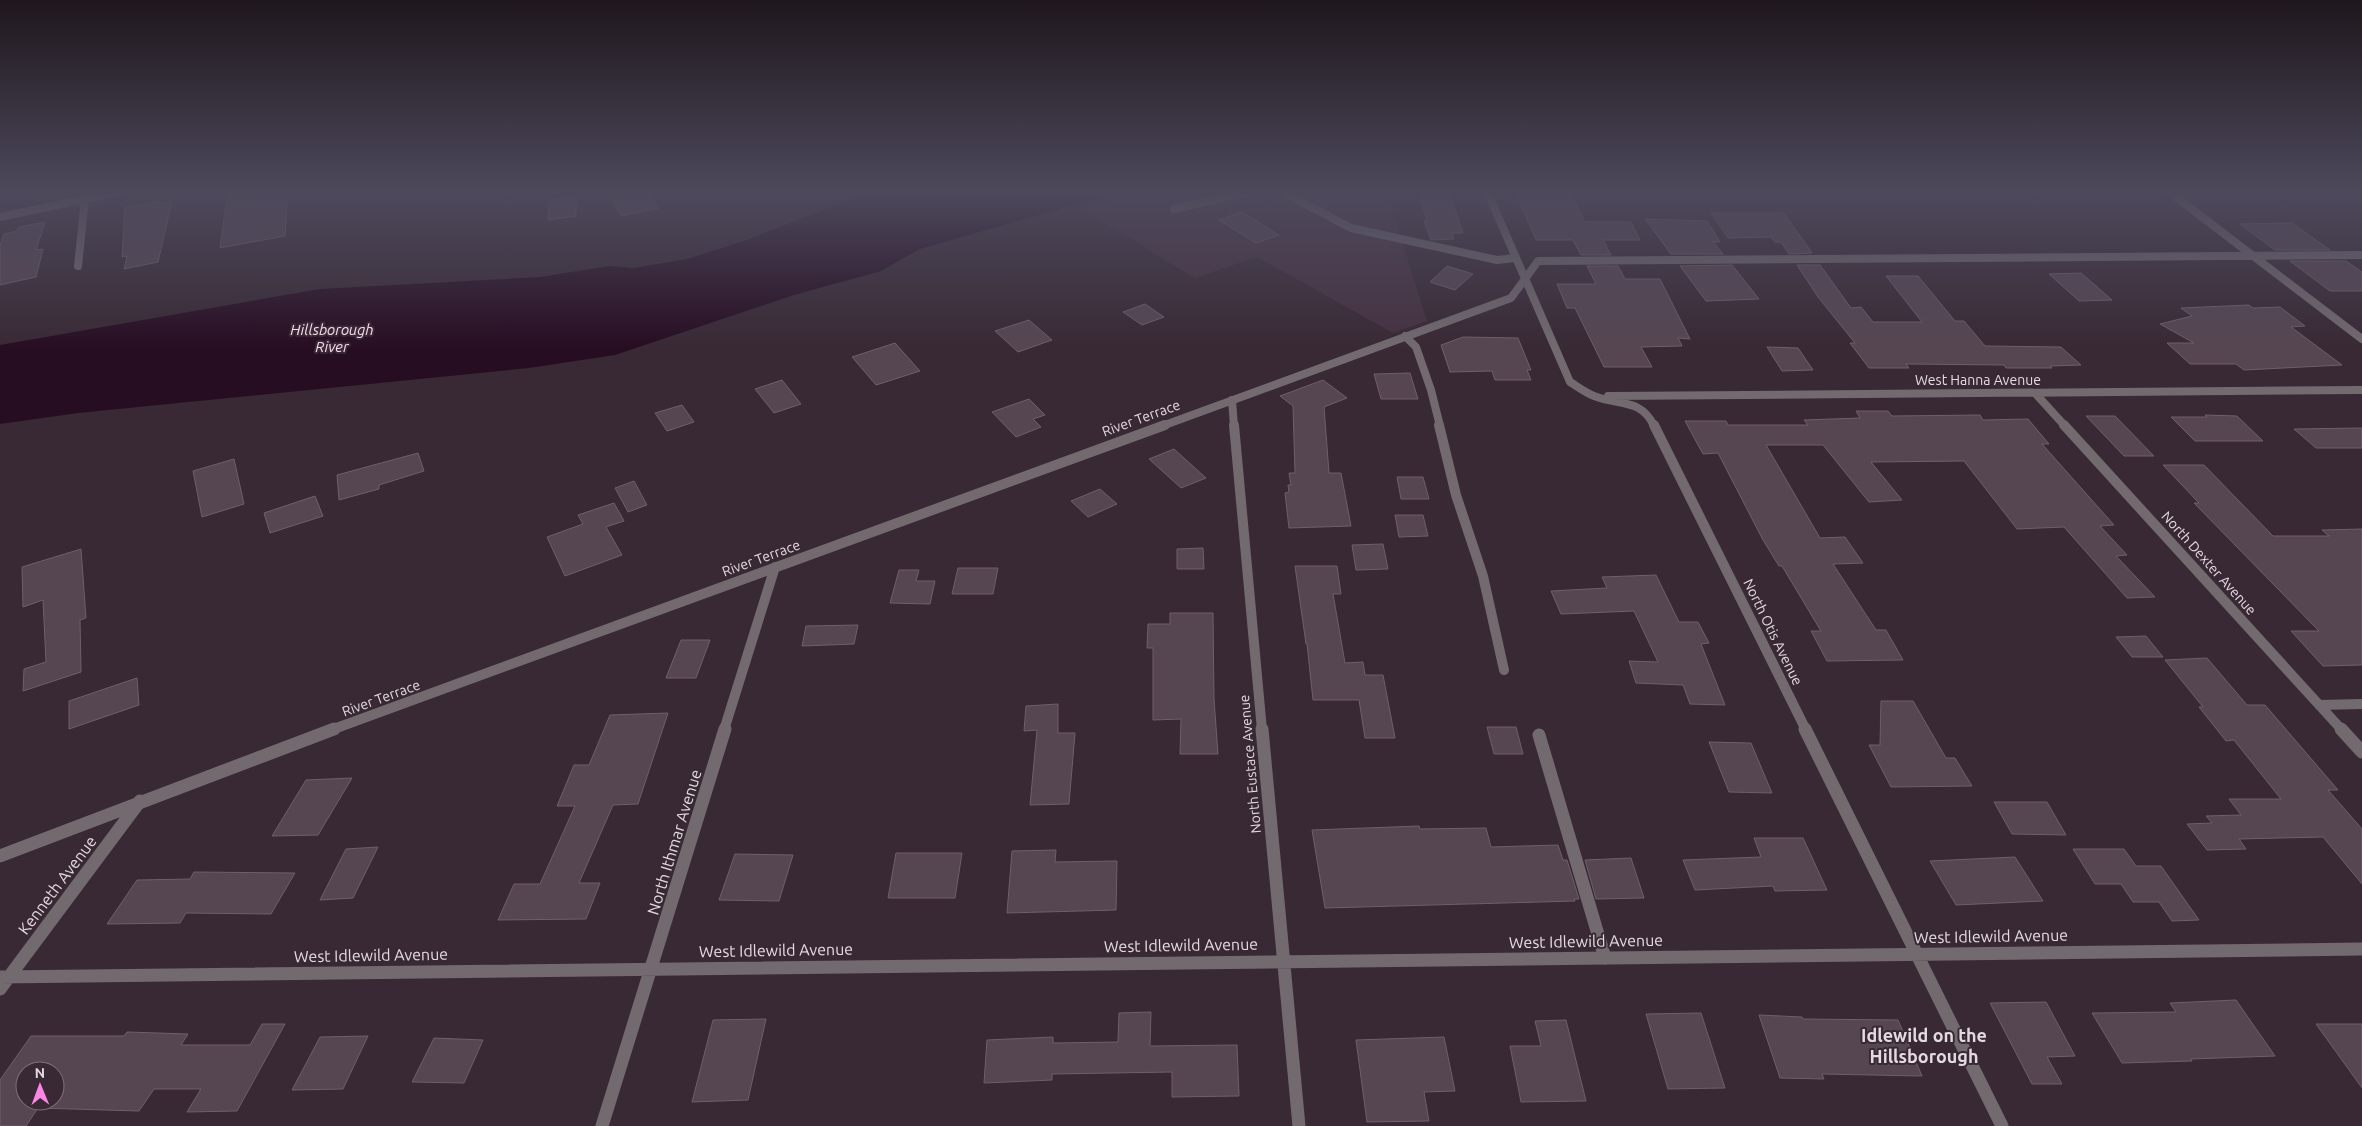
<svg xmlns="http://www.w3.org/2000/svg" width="2362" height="1126" viewBox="0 0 2362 1126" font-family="Ubuntu,sans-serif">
<rect width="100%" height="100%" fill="#382934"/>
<path fill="#453140" d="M1139 191H1386L1427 321 1393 333 1257 257 1195 278 1080 208Z"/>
<path fill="#270d22" d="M871 191H1123L920 249 881 271 794 295 615 355 529 368 78 413 0 424V345L320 289 540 277 610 266 634 268 687 259 747 240Z"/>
<path fill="#564652" stroke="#705f6b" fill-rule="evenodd" d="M228 191H288L285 236 220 248Z
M623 191H649L659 208 621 216 609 194Z
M1515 191H1569L1585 222H1631L1640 240H1603L1611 255H1581L1573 240H1536Z
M576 196V216L548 220 550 199Z
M1419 196H1450L1463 233H1452L1454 239 1431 240 1424 221H1427Z
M158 201V203L172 201 158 262 124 269 127 256 122 257 125 208Z
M1242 212 1279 235 1256 243 1219 220Z
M1711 213H1784L1812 253 1789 254 1781 242H1775L1771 237 1728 238Z
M1645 219 1707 221 1720 242H1713L1723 254H1671Z
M45 222 36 250 43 249 36 277 0 285V245L4 234 17 231 19 227Z
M2292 223 2330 250H2275L2240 224Z
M2290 261H2346L2362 272V291H2330Z
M1732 265 1759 299 1706 301 1680 266Z
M1797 265H1820L1851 308 1861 307 1873 322H1922L1886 276H1918L1955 321H1964L1985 346 2061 347 2081 365 2050 366 2052 368H2006L2004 365 1906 364 1909 368H1869L1850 343H1855L1818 297Z
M1447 266 1473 274 1455 290 1430 282Z
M1587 266H1618L1625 279H1660L1690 339 1678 338 1682 346 1641 347 1652 367H1604L1575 308H1567L1557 284H1596Z
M2081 273 2112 300 2079 301 2049 274Z
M1145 304 1164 317 1142 325 1123 312Z
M2249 305 2253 308 2280 307 2305 326 2291 327 2342 365 2244 370 2236 364H2190L2167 343H2194L2160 324 2192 316 2181 308Z
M1029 320 1052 340 1018 352 995 331Z
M1463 337 1518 338 1531 370H1527L1531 380H1495L1492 371 1450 372 1441 345Z
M895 343 920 371 876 385 852 357Z
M1767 347 1798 348 1813 370 1782 371Z
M1410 373 1418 399H1381L1374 374Z
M782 380 801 404 774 413 755 389Z
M1323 380 1347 398 1324 407 1329 473H1341L1351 526 1289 528 1285 493 1289 492 1288 485H1291L1289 473H1295L1293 406 1280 396Z
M1029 399 1045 415 1033 419 1041 427 1016 437 992 412Z
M682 405 694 422 667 431 655 413Z
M1856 411H1888L1892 416 1980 415 1983 420 2028 419 2049 444H2042L2114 525 2100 526 2127 555 2116 556 2155 597 2127 598 2064 527 2017 529 1964 461 1871 462 1902 500 1869 502 1823 445H1766L1820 538 1845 537 1863 563 1833 564 1876 630H1886L1903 660 1827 661 1811 631H1821L1782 566H1779L1763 540 1718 453 1703 454 1685 421H1726L1728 425H1808L1804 420 1860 418Z
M2205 415 2237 416 2263 441H2195L2171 417H2207Z
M2086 416H2115L2154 456H2124Z
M2362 428V448H2316L2294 429Z
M1174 449 1206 478 1181 488 1149 459Z
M418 453 424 471 379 485V489L339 500 337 475Z
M234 459 244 504 202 517 193 471Z
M2163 465H2204L2273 536H2329L2322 530 2362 529V665L2323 666 2291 631H2319L2194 503H2199Z
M1397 477H1423L1429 499H1401Z
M634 481 647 505 628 512 615 488Z
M1100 489 1117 504 1088 517 1071 501Z
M315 496 323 516 270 533 264 513Z
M614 503 624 521 606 527 622 555 565 576 547 537 583 524 578 515Z
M1395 515H1423L1428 536 1399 537Z
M1383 544 1388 569 1356 570 1352 545Z
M1203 548 1204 569H1177V549Z
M81 549 86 618 80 620 81 672 23 691 24 669 46 662 43 600 23 607 22 567Z
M1295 566H1337L1341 594H1333L1345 663 1363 662 1365 675H1383L1395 738H1365L1359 700H1313L1307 644H1306Z
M958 568H998L993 594H952Z
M899 570H919L916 581H935L930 604 890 603Z
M1656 575 1679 622H1698L1709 643 1701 644 1725 705 1690 704 1683 685 1636 683 1629 661 1658 662 1634 611 1561 614 1551 591 1607 588 1602 577Z
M1170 613H1213L1214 699 1218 754H1180L1181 719 1153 720V648H1147L1148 624H1170Z
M858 625 854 644 802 646 806 626Z
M2146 636 2163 657H2132L2116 637Z
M681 640H710L696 678H666Z
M2207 658 2247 705H2265L2338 790H2328L2362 829V884L2323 837 2239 839 2246 849 2207 850 2187 824 2212 823 2206 816 2241 815 2229 799H2281L2234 740 2226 741 2199 707H2203L2165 660Z
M137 678 139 705 69 729V701Z
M1881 701H1913L1946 758H1955L1972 786 1891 787 1869 745H1880Z
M1058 704V733H1075L1069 804 1030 805 1037 730 1024 731 1026 706Z
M668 713 638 804 613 805 579 883H600L586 919 498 920 514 884H540L575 806H557L574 765H589L610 715Z
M1487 727H1516L1523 754H1494Z
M1709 742 1751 743 1772 793 1729 792Z
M352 778 318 835 272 836 306 780Z
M1994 802H2047L2066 835 2012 834Z
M1419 826 1420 829 1486 828 1491 847 1558 845 1563 860H1567L1579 899H1574L1575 901 1325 908 1312 830Z
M1754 838H1803L1827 890 1775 891 1773 886 1695 890 1683 860 1761 857Z
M378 847 353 898 320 900 346 849Z
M2073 849H2124L2136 866H2161L2199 920 2172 921 2159 902H2133L2121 884H2095Z
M1056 850 1055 862 1117 861 1116 910 1007 913 1012 851Z
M896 853H962L955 898H888Z
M735 854 793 855 779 901 719 900Z
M2015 857 2043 901 1956 905 1930 861Z
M1631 858 1644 898 1596 899 1585 860Z
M194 872 295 873 271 914 186 913 180 923 107 924 137 880 190 879Z
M2236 1000 2275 1056 2191 1059 2192 1061 2122 1063 2092 1013 2176 1012 2170 1003Z
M2046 1002 2075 1056 2047 1057 2062 1084H2032L1990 1003Z
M1151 1012 1150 1046 1237 1045 1239 1096 1172 1097V1072L1052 1074V1080L984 1083 987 1040 1053 1037V1043L1118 1042 1119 1013Z
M1701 1013 1725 1088 1668 1089 1646 1014Z
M1759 1015 1802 1017 1803 1019 1898 1020 1922 1076 1822 1074 1824 1079 1780 1078Z
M766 1019 748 1100 692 1102 713 1020Z
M1566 1020 1586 1101 1521 1102 1510 1046H1541L1535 1021Z
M262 1024H285L237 1111 187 1112 201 1089H154L139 1111 38 1108 26 1126H0V1080L31 1036H124L127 1032 188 1034 181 1045H250ZM25 1071H55V1101H25Z
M2316 1024H2362V1088Z
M368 1036 343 1089 292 1090 320 1037Z
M1444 1037 1455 1091 1424 1092 1429 1121 1367 1122 1356 1040Z
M434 1038 483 1040 464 1083 412 1082Z"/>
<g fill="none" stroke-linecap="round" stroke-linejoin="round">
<path stroke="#726a6f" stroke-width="8" d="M1281 191 1351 228 1497 260 1515 258
M1174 209 1253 191
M1405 336 1416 347 1431 390 1440 426"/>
<path stroke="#726a6f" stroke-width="10" d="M1439 425 1456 495 1483 576 1504 670"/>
<path stroke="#726a6f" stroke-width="13" d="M1539 735 1605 958"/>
<path stroke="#726a6f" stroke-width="8" d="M1487 191 1570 382C1578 387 1586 393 1594 396 1619 406 1641 398 1654 426
M2168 191 2362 339
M0 217 123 191
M78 266 85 198 90 194
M2035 393 2065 426
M1608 396 2362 390
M1232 400 1234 426
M1162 426 1511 298 1538 261 2362 255"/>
<path stroke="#726a6f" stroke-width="10" d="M1234 425 1262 730
M1654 425 1806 730
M2064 425 2342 730
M2319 705 2362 704
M331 730 1165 425
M724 730 775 567"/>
<path stroke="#726a6f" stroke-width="13" d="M1262 729 1299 1126
M1805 729 2002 1126
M2341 729 2362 752
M0 856 334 729
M0 977 2362 949
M0 989 140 801
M602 1126 725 729"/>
</g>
<linearGradient id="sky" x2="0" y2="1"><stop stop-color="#1f171d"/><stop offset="0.55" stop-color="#4d495c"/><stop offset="1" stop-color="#4d495c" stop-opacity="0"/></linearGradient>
<rect width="2362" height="349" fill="url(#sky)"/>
<g text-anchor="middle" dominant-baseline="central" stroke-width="4" stroke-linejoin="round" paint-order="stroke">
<g font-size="14" fill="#e4dae1" stroke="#382934">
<text x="1978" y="380">West Hanna Avenue</text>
<text transform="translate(1141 418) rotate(-20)">River Terrace</text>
<text transform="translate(761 558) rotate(-20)">River Terrace</text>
<text transform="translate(2209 563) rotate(48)">North Dexter Avenue</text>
<text transform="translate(1773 632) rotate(64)">North Otis Avenue</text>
<text transform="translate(381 698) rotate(-20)">River Terrace</text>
<text transform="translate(1250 764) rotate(-95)">North Eustace Avenue</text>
</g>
<g font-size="15" font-style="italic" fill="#fad8f1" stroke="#382934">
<text x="332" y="329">Hillsborough<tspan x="332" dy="17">River</tspan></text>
</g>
<g font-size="16" fill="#e4dae1" stroke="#382934">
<text transform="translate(674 842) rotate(-73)">North Ithmar Avenue</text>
<text transform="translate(57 885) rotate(-53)">Kenneth Avenue</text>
<text transform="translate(1991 936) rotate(-1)">West Idlewild Avenue</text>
<text transform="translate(1586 941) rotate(-1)">West Idlewild Avenue</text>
<text transform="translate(1181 945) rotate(-1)">West Idlewild Avenue</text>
<text transform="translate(776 950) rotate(-1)">West Idlewild Avenue</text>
<text transform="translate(371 955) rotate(-1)">West Idlewild Avenue</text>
</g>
<g font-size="18" font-weight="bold" fill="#e4dae1" stroke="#382934">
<text x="1924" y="1035">Idlewild on the<tspan x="1924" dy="21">Hillsborough</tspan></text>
</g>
</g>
<g transform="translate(40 1086) rotate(359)"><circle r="24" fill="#382934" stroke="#7d7079"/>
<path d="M0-4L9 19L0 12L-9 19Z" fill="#fc86e4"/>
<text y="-8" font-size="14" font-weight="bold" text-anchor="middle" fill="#e4dae1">N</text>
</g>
</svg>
